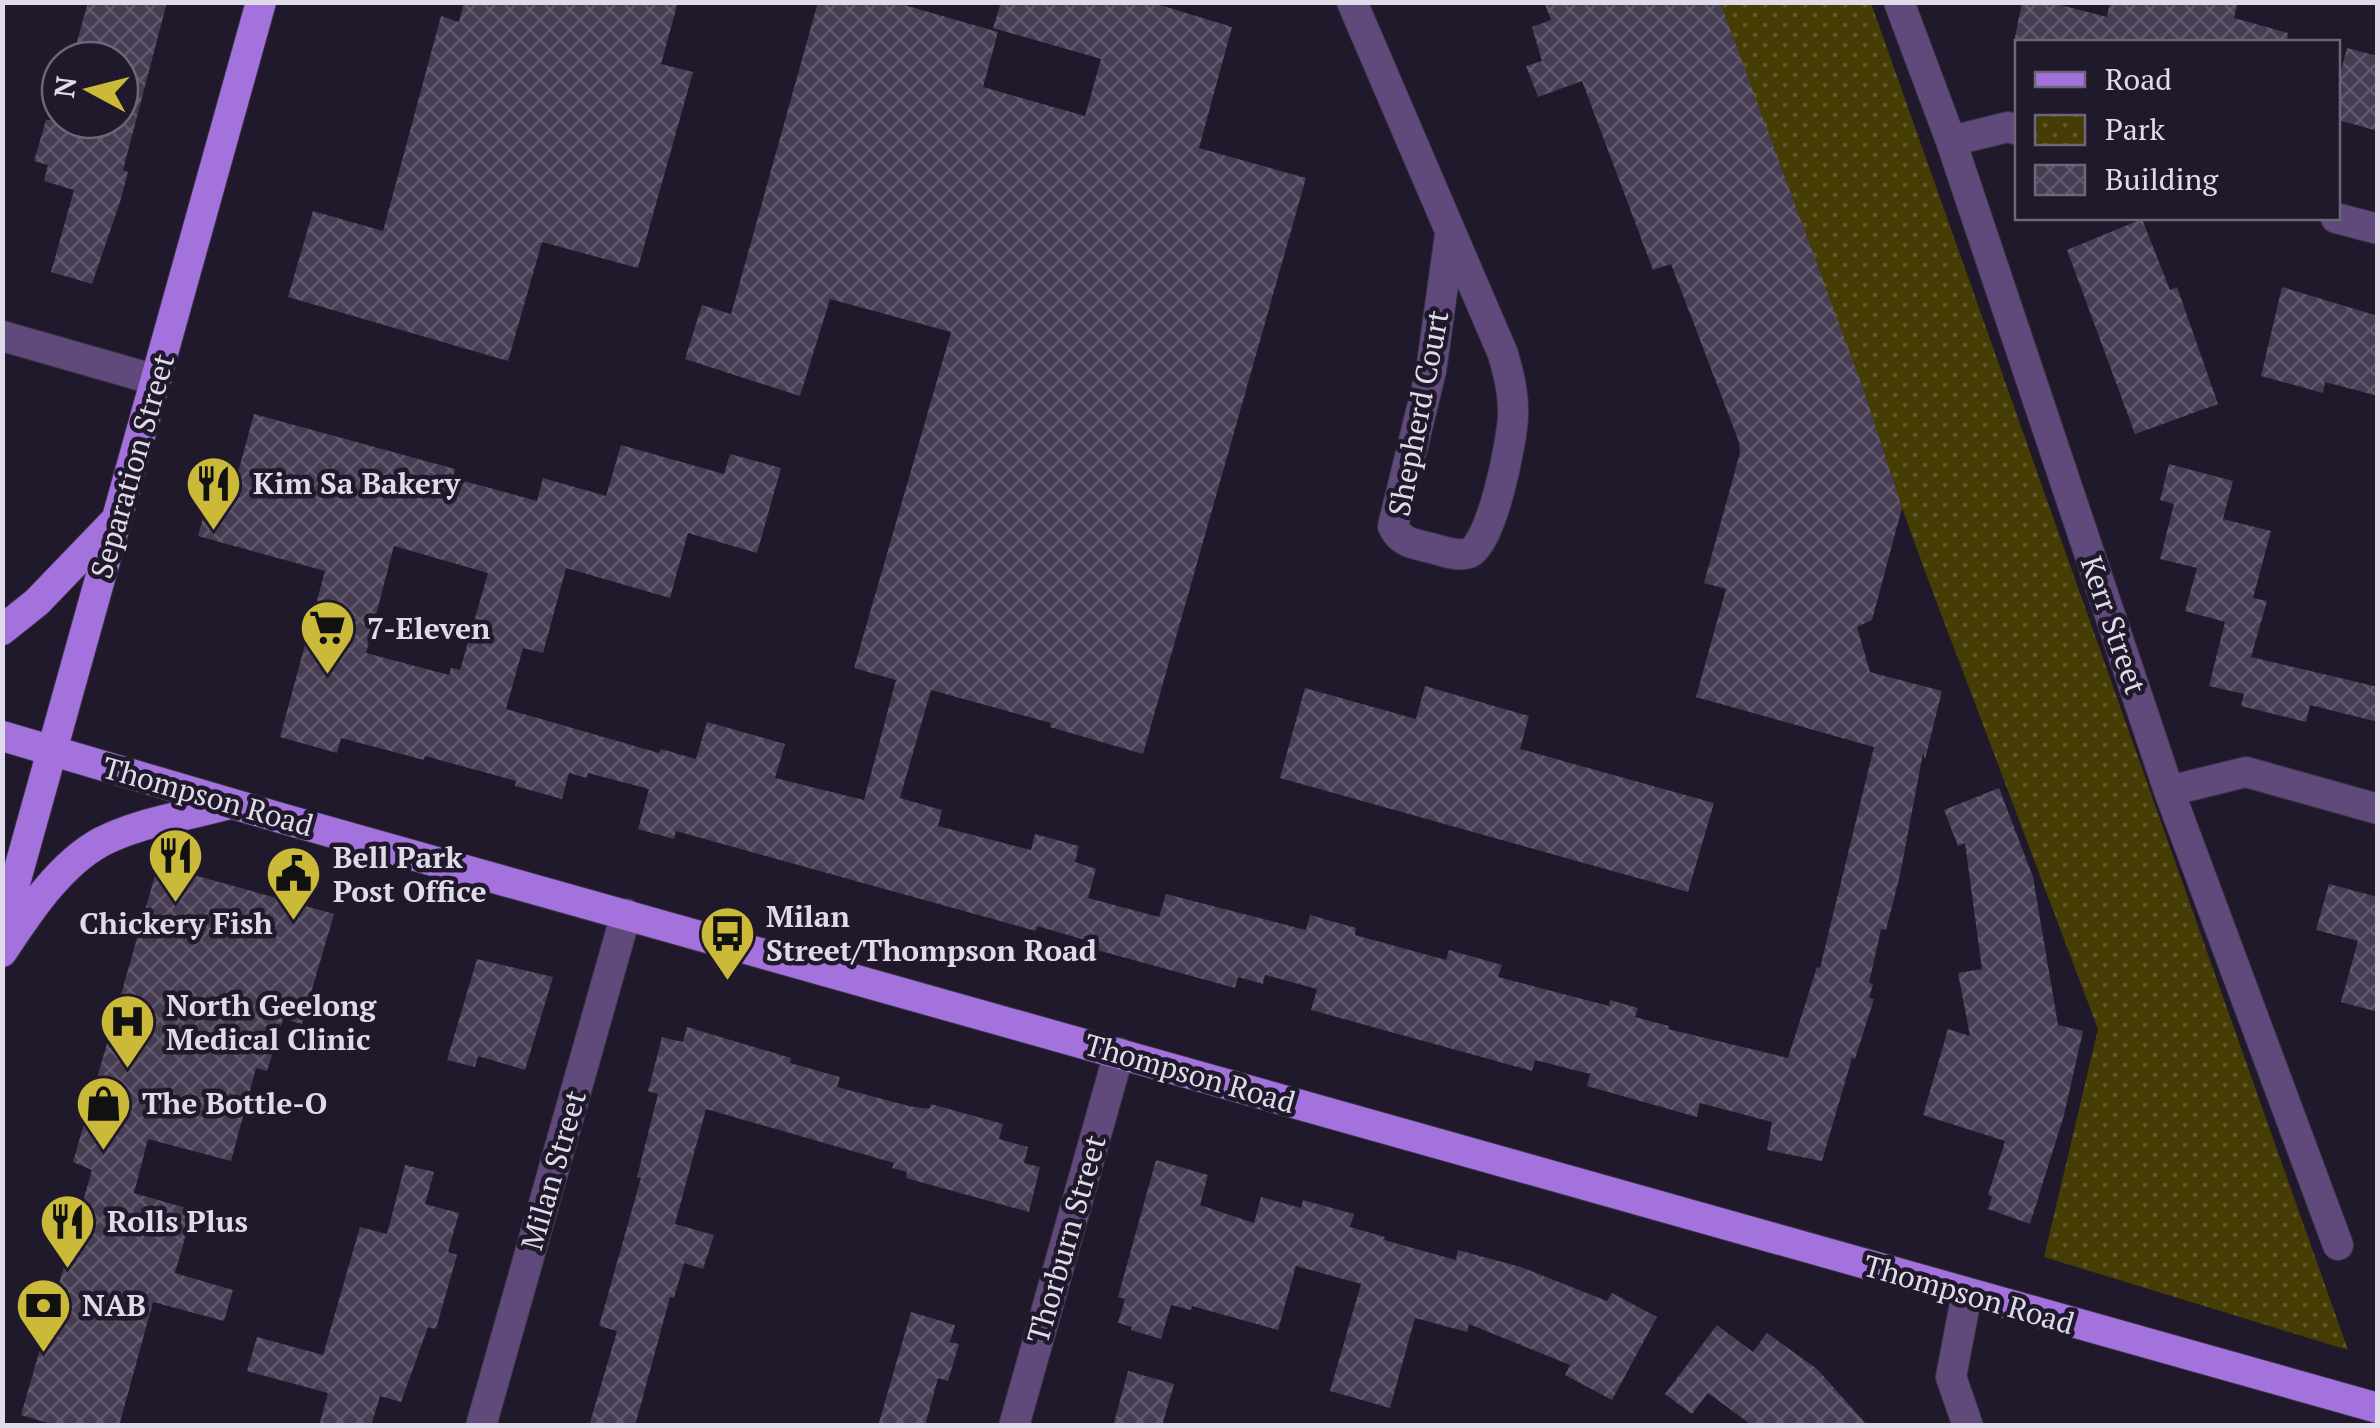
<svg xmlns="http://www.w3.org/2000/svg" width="2380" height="1428" viewBox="0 0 2380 1428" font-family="'PT Serif',serif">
<defs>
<pattern id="park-dots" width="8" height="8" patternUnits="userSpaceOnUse" patternTransform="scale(2.5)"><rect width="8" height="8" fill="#453d04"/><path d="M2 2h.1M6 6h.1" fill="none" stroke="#605829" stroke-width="1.8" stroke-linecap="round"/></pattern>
<pattern id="building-cross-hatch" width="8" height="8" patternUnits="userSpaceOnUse" patternTransform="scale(2.5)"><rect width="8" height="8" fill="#463d53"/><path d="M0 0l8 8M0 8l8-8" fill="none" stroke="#60586c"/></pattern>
</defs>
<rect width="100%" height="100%" fill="#20182b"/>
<path fill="url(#park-dots)" d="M1718 3H1871L2348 1350 2044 1257 2098 1029 1926 574Z"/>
<path fill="url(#building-cross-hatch)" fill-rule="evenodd" d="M88 2H167L123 170 128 172 120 202 92 284 51 272 74 190 44 181 48 165 34 161 46 120H120V60H72Z
M464 2H678L661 64 693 72 638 268 542 242 508 361 288 297 313 211 383 231 441 16 459 22Z
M818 2H894L998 32 983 87 1085 116 1101 59 993 28 1001 2H1150L1232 27 1199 148 1306 178 1143 754 1050 727 1051 723 931 690 900 798 942 810 938 826 1031 850 1035 834 1079 846 1075 862 1096 869 1088 898 1159 917 1166 894 1306 930 1310 915 1356 928 1355 935 1446 960 1449 950 1502 965 1498 977 1609 1006 1610 1000 1638 1008 1635 1017 1669 1026 1668 1029 1788 1058 1817 967 1820 968 1874 747 1696 697 1726 589 1704 583 1740 453 1739 442 1671 264 1653 270 1582 81 1538 97 1526 66 1542 61 1532 27 1551 20 1544 2H1720L1864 391 1902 508 1872 620 1857 627 1870 672 1942 691 1925 759 1923 753 1900 875 1886 930 1881 929 1869 983 1873 984 1869 998 1874 999 1855 1059 1852 1058 1822 1161 1767 1150 1772 1122 1700 1103 1697 1117 1587 1086 1590 1074 1535 1060 1532 1071 1311 1010 1317 989 1265 975 1263 984 1238 977 1235 988 1097 950 1099 944 1037 926 1036 931 676 831 674 839 638 829 649 789 588 773 587 778 569 773 562 799 515 786 516 781 425 756 424 760 341 738 337 753 280 737 325 571 198 536 207 503 228 509 254 414 455 469 453 478 537 501 543 478 606 496 621 445 724 474 730 454 781 468 757 553 688 533 670 598 566 568 543 653 523 648 506 709 659 753 661 749 696 759 707 722 785 744 775 778 864 800 896 680 854 668 951 332 830 299 800 396 685 359 702 305 731 314ZM394 546 488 573 460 670 451 668 449 675 366 653Z
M2022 2H2049L2107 17 2110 2H2238L2234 18 2288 33 2287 42H2184L2165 38V42H2014Z
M2347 48 2378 56V131L2338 120V83Z
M2142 219 2170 290 2177 287 2218 404 2135 434 2067 250Z
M2282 287 2378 316V396L2325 382 2323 393 2261 376Z
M2169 464 2233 481 2223 519 2271 531 2253 598 2267 601 2251 657 2378 687V722L2310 705 2306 722 2241 706 2244 694 2209 686 2225 622 2185 611 2197 568 2160 559 2174 504 2160 500Z
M1425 686 1529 716 1520 749 1714 803 1688 892 1280 778 1305 688 1416 719Z
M1999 788 2033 877 2058 1025 2083 1031 2064 1115 2030 1224 1988 1209 1992 1197 1988 1195 2005 1141 1923 1115 1948 1029 1970 1036 1958 973 1982 969 1965 843 1958 846 1944 810Z
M158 865 334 914 302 1024 283 1019 267 1071 256 1068 231 1161 148 1139 134 1193 193 1210 175 1273 233 1290 224 1321 153 1302 119 1426H58L21 1415 92 1170 73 1162Z
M2329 884 2378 897V1012L2341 1002 2358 941 2316 930Z
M477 959 553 977 525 1070 478 1056 475 1067 447 1060Z
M687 1027 791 1058 790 1063 840 1077 837 1087 909 1106 929 1109 931 1104 1003 1124 999 1139 1028 1147 1024 1163 1040 1167 1029 1212 906 1178 907 1172 892 1168 894 1163 706 1109 675 1224 714 1235 703 1269 684 1263 674 1298 670 1297 635 1426H589L617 1331 599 1326 641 1178 637 1177 658 1094 648 1091 662 1037 683 1042Z
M1156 1160 1208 1175 1200 1205 1254 1223 1261 1197 1301 1208 1303 1200 1354 1214 1350 1227 1385 1237 1384 1240 1456 1260 1458 1250 1521 1267 1607 1301 1612 1293 1657 1317 1612 1400 1565 1375 1570 1365 1469 1324 1467 1332 1415 1318 1390 1408 1330 1391 1361 1284 1296 1266 1278 1330 1192 1306 1191 1310 1171 1305 1161 1339 1131 1330 1132 1327 1118 1323 1125 1299 1118 1297Z
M405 1165 434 1172 425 1204 459 1213 448 1252 457 1255 436 1329 428 1327 401 1402 380 1396 371 1426H319L328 1393 247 1371 257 1337 323 1355 360 1227 387 1234Z
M911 1312 955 1325 950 1342 959 1344 948 1381 938 1378 925 1426H878Z
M1717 1325 1753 1352 1767 1333 1817 1369 1868 1426H1753L1708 1393 1692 1414 1665 1394Z
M1128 1371 1174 1384 1162 1426H1113Z"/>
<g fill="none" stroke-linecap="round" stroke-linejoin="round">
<defs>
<path id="minor" d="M1352 2 1503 354C1509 375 1514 395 1513 416 1512 441 1492 544 1469 553 1457 557 1443 551 1431 548 1415 544 1400 543 1393 526L1431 371 1450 235
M1899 2 1951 141 2169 791 2338 1245
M1951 141 2008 127 2018 130
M2336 218 2378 229
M2 336 156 380
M2169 791 2246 772 2378 809
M1967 1293 1951 1377 1968 1426
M481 1426 626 914
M1014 1426 1119 1053"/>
<path id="major" d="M2 630 37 602 115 521
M2 736 284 819 2378 1408
M2 930 261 2
M2 952C28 913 59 865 101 842 139 822 187 816 229 804"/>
</defs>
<use href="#minor" stroke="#3b3345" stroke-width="32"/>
<use href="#major" stroke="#3b3345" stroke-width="32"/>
<use href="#minor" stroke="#60497b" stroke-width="30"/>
<use href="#major" stroke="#a472dd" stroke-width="30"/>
</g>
<defs>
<symbol id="restaurant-pin" viewBox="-11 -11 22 30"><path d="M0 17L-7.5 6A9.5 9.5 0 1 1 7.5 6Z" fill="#cbba39" stroke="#20182b"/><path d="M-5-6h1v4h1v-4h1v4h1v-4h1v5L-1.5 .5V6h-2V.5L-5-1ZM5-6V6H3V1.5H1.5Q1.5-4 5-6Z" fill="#111"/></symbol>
<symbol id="supermarket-pin" viewBox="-11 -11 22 30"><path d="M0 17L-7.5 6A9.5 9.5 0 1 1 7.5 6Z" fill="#cbba39" stroke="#20182b"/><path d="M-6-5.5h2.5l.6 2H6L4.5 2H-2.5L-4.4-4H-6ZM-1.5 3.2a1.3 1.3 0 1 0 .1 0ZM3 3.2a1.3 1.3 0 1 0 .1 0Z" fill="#111"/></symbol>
<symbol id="civic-pin" viewBox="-11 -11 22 30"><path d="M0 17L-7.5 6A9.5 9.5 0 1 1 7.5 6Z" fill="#cbba39" stroke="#20182b"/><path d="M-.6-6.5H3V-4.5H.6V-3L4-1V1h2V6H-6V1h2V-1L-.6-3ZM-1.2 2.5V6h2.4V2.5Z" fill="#111"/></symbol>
<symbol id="bus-pin" viewBox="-11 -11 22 30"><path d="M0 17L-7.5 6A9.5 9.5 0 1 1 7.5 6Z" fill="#cbba39" stroke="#20182b"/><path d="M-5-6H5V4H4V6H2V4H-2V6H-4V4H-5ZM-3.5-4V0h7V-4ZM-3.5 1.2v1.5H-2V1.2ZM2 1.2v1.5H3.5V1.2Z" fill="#111"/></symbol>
<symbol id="hospital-pin" viewBox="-11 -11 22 30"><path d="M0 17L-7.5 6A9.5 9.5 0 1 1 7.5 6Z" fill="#cbba39" stroke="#20182b"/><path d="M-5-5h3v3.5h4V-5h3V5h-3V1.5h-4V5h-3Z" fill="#111"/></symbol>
<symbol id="shop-pin" viewBox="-11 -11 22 30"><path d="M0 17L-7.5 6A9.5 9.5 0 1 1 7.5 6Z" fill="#cbba39" stroke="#20182b"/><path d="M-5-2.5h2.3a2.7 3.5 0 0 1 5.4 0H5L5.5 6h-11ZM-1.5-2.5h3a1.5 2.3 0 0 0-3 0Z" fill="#111"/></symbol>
<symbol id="bank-pin" viewBox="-11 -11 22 30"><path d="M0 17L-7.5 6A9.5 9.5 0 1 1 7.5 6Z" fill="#cbba39" stroke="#20182b"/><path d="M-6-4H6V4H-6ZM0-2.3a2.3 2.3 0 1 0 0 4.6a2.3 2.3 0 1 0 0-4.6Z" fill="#111"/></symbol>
</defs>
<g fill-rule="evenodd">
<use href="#restaurant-pin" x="182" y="452" width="63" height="86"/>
<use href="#supermarket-pin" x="296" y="596" width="63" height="86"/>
<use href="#restaurant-pin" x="144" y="824" width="63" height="86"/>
<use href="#civic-pin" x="262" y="842" width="63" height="86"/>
<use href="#bus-pin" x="696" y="902" width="63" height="86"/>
<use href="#hospital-pin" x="96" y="990" width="63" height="86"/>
<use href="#shop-pin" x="72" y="1072" width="63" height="86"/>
<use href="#restaurant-pin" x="36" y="1190" width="63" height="86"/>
<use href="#bank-pin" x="12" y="1274" width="63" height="86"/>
</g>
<g text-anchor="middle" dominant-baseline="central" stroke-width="9" stroke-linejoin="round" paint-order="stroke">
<g font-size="30" fill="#e0dbe8" stroke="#20182b">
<text transform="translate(1418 413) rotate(-79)">Shepherd Court</text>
<text transform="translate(132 466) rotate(-74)">Separation Street</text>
<text transform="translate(2114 625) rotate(71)">Kerr Street</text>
<text transform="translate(208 796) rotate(16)">Thompson Road</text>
<text transform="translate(1190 1073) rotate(16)">Thompson Road</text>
<text transform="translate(553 1170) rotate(-74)">Milan Street</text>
<text transform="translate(1066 1239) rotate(-74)">Thorburn Street</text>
<text transform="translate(1969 1294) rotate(16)">Thompson Road</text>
</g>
<g font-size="30" font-weight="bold" fill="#e0dbe8" stroke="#20182b" text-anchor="start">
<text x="253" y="483">Kim Sa Bakery</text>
<text x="367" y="628">7-Eleven</text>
<text x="333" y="857">Bell Park<tspan x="333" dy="34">Post Office</tspan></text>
<text x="766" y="916">Milan<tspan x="766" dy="34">Street/Thompson Road</tspan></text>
<text x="176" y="923" text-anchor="middle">Chickery Fish</text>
<text x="166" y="1005">North Geelong<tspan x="166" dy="34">Medical Clinic</tspan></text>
<text x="142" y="1103">The Bottle-O</text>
<text x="107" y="1221">Rolls Plus</text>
<text x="82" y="1305">NAB</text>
</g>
</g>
<rect width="2380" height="1428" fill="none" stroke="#e0dbe8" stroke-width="10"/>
<rect x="2015" y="40" width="325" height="180" fill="#20182b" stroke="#6d6677" stroke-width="2.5"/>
<rect x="2035" y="72" width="50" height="15" fill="#a472dd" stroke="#6d6677" stroke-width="2.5"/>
<text x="2105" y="90" font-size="30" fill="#e0dbe8">Road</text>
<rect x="2035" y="115" width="50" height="30" fill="url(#park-dots)" stroke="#6d6677" stroke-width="2.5"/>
<text x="2105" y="140" font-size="30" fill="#e0dbe8">Park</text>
<rect x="2035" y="165" width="50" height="30" fill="url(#building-cross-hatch)" stroke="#6d6677" stroke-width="2.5"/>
<text x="2105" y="190" font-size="30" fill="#e0dbe8">Building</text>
<g transform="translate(90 90) rotate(277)"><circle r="48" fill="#20182b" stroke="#6d6677" stroke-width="2.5"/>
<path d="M0-8L18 38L0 25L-18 38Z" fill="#cbba39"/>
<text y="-15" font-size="28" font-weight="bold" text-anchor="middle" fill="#e0dbe8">N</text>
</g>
</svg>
